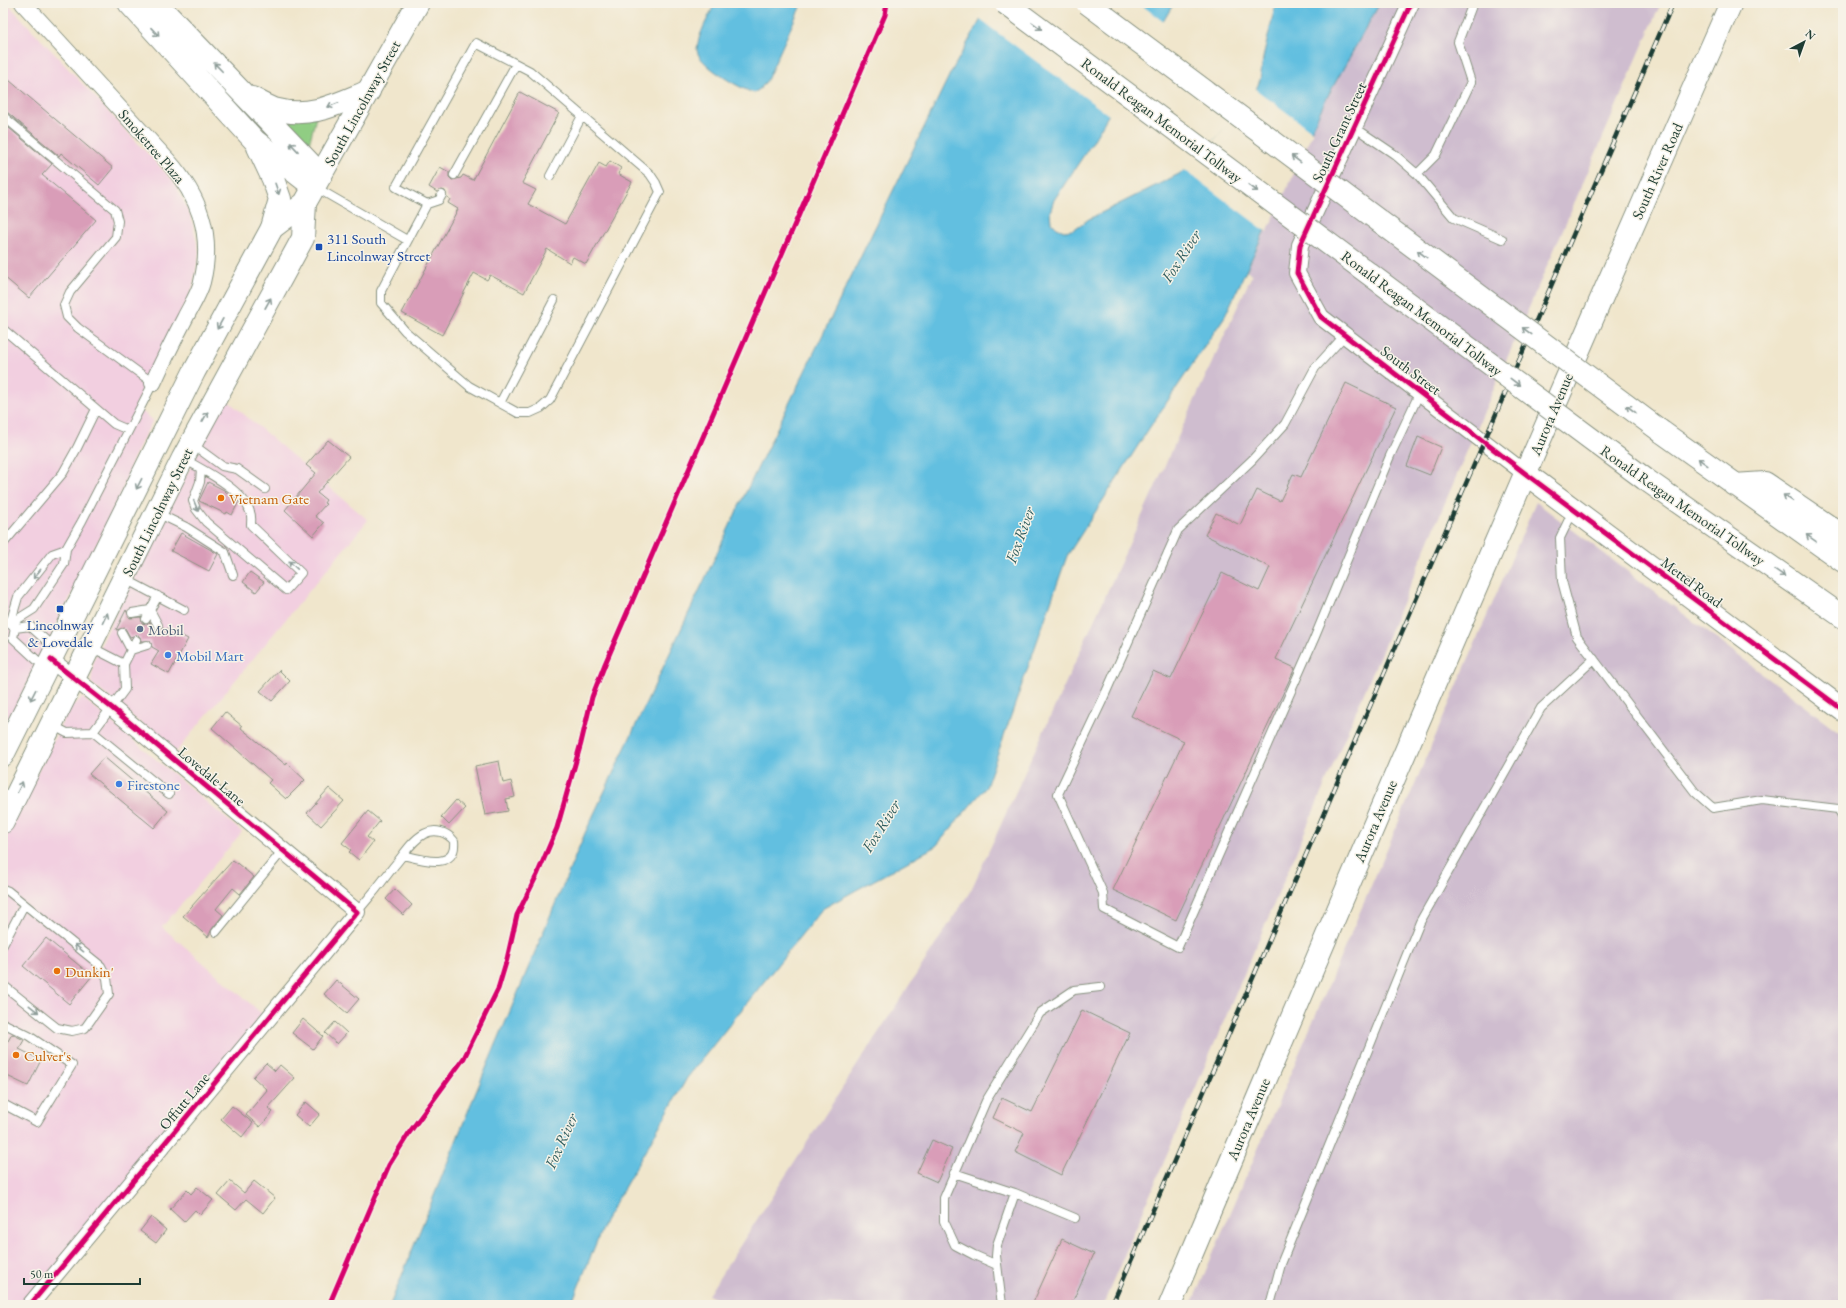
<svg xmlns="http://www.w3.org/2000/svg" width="1846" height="1308" viewBox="0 0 1846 1308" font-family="'EB Garamond',serif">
<rect width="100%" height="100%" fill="#f7f3e8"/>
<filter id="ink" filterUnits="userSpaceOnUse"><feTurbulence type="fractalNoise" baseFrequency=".025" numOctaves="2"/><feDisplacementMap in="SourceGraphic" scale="8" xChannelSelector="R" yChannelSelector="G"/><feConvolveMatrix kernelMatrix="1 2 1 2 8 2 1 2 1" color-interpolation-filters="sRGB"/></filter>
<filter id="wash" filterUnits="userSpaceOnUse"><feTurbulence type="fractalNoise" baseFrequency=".012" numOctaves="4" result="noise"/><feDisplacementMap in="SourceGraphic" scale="16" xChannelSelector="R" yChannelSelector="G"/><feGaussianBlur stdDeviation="0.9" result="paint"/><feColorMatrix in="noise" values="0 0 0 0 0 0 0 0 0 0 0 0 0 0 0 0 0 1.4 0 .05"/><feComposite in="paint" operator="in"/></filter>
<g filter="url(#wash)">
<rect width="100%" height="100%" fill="#f0e6cc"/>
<path fill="#f2cfe0" d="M3 3H7L174 182 191 217 199 253 192 290 136 407 153 420 135 454 119 499 3 733Z
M226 399 368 520 176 752 91 683 94 659 145 554Z
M83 698 242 832 162 927 267 1018 25 1305H3V842L70 707Z"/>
<path fill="#cfbdcf" d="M1380 3H1661L1470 444 1103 1305H731L708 1295 971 890 1252 275 1247 270 1325 101Z
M1536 502 1843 735V1305H1191Z"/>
<path fill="#90cd83" stroke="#58855c" d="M272 113 316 117 308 148Z"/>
<path fill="#62bfe0" stroke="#407e8a" d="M715 3H802L767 80 761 88 754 93C741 89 696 64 697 49 698 34 709 17 715 3Z
M990 3H1174L1092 143 1054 200 1050 212 1051 222 1057 228 1064 231 1073 230 1089 219 1181 173 1196 160 1252 99 1260 80 1263 58 1276 3H1380L1325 101 1225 316 1150 427 1067 556 986 787 936 846 822 909 687 1078 605 1221 571 1305H390L471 1104 585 833 742 500 950 74Z"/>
<path fill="#f0e6cc" d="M988 3H1139L1165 23 1110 116 979 19Z
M1254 88 1313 132 1267 232 1183 169 1215 139 1250 98Z"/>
<g id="blocks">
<path fill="#d99db8" d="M3 75 113 168 99 185 61 153 59 156 7 112 3 111Z
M520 92 559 113 522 183 536 190 528 204 565 224 599 163 606 167 610 161 621 168 618 174 632 182 586 264 573 257 570 263 547 249 524 293 490 275 487 280 474 273 442 335 402 313 458 209 448 203 450 199 447 197 445 191 442 190 437 192 429 187 440 167 449 172V177L452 180 461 178 463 175 473 180Z
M3 123 52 164 42 175 96 220 29 298 3 276Z
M1346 383 1396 407 1276 659 1295 668 1176 920 1113 890 1184 741 1131 716 1153 671 1171 679 1222 573 1259 591 1270 567 1205 535 1216 513 1240 525 1257 490 1280 501 1293 474 1301 477Z
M1418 437 1441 447 1430 475 1407 466Z
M328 440 349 457 317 493 326 500 324 503 326 504 315 516 324 523 313 536 285 510 316 473 306 465Z
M208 482 224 490 238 503 232 515 227 512 226 514 199 501Z
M181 533 218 554 209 571 171 551Z
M250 572 264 582 256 592 243 582Z
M126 610 130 618 141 617 142 623 146 624 150 622 155 630H160L163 628 166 630 167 628 188 639 169 674 151 664 159 651 152 647 150 641H141L140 637 136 635 130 637 125 628 116 630Z
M279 670 290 681 272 701 260 691Z
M225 712 242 726 241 728 286 765 287 763 305 780 286 799 268 783 271 780 212 728Z
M104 757 168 811 154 828 89 774Z
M499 761 503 783 511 781 515 797 506 799 508 811 485 815 475 766Z
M329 788 344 801 321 826 307 813Z
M456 800 465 808 449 825 441 817Z
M368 811 380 821 367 837 373 842 359 860 349 852 351 850 342 843Z
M233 860 254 877 240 894 233 888 216 909 223 915 212 929 208 937 183 916Z
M395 889 412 905 403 915 386 899Z
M46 938 92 976 69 1004 23 966Z
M336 980 359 999 347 1013 324 994Z
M1082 1010 1130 1033 1061 1175 1015 1152 1024 1133 993 1118 1002 1098 1032 1112Z
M303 1019 323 1036 313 1049 292 1033Z
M335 1022 347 1033 337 1044 325 1033Z
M12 1034 24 1040 19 1049 41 1060 28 1086 3 1074V1039L8 1041Z
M266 1063 275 1071 280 1065 295 1078 268 1108 273 1112 260 1127 246 1115 267 1090 253 1077Z
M306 1102 320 1114 309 1127 295 1115Z
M232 1106 253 1123 242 1137 221 1119Z
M932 1140 952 1149 937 1182 917 1173Z
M230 1181 244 1193 254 1181 275 1198 263 1213 246 1199 236 1210 218 1195Z
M197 1187 213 1200 200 1215 195 1210 184 1222 170 1209 187 1190 191 1194Z
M151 1217 166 1230 156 1243 140 1231Z
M1062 1239 1094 1254 1071 1305H1032Z"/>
</g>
</g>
<g filter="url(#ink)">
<use href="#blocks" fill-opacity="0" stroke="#889280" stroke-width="1"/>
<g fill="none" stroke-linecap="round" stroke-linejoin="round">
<defs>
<path id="lane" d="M3 116 115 210 118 221 116 237 70 292 64 305 67 317 78 328 153 383 82 521 66 549 64 564 34 609 10 624
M1354 127 1394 154 1417 174 1454 218 1502 239
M1417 174 1436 155 1471 82 1458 42 1473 3
M454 175 516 64
M550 176 582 116
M315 187 407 240
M427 204 396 187 476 43 530 71 650 174 656 183 660 192 550 400 541 408 530 413H518L469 386 405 331 381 303V291L427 204 439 200 442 195
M3 329 114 424 128 430
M1345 335 1315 368 1285 424 1252 460 1178 530 1102 701 1058 794 1103 893 1104 909 1178 947 1314 639 1390 456 1420 392
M500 403 554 300
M192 444 222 466 237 469 265 489
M184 459C203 470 244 490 250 512 252 516 251 521 251 525L301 573 286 590 206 522 196 509 193 501 200 482 201 469
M1573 511 1560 538 1562 581 1577 637 1695 792 1713 808 1762 800 1838 809
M157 513 186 527 225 552 233 575
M3 544 63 473 77 448 96 409
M125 579 184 610
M132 613 150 610
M3 619 15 628 30 626 50 644V652
M146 619 150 610
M10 624 18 597 52 554 66 549
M158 625 150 610 158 596
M15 628 13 638 40 663 47 661
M122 633 131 650
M147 645 131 650 124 664 125 689 93 732 169 794
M91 647 124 664
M131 650 136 640
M52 725 67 733 93 732
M1838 809 1843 817
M3 889 8 891 101 966 107 978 109 994 85 1028 72 1031 57 1028 3 985
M357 912C370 897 382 882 394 866 403 856 412 840 424 834 435 828 447 832 454 841 457 872 419 859 403 855
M216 932 283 850
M3 945 24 905
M3 1023 29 1036 72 1065 37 1122 3 1104
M954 1173 1015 1193
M997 1265 974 1255 955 1245 944 1221V1198L986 1101 1040 1013 1074 990 1100 987
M1002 1305 996 1256 997 1245 1015 1193 1075 1218
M1270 1305 1281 1264 1420 922 1541 708 1594 659"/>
<path id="street" d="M23 3 168 161C199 196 214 234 202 282 199 294 191 306 185 318 174 339 163 361 153 383
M1411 3 1300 245 1297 273 1321 317 1526 474
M30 1305 357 912 112 708 51 660"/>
<path id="secondary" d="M1526 474 1843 710
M1170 1305C1354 870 1540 435 1731 3"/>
<path id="primary" d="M3 755 194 372 272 228 305 203 418 3
M3 822 183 458 303 238 305 203"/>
<path id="highway" d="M129 3 255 141 314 187
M156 3 321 175
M252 98C259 102 267 106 274 109 310 119 337 104 369 91
M258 147 273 179 280 199 272 228
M1662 432 1843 561
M1645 479 1843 617
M1734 485 1765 483 1843 536"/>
</defs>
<use href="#lane" stroke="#889280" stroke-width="10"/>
<use href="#street" stroke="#889280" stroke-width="18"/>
<use href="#secondary" stroke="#889280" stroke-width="24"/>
<use href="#primary" stroke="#889280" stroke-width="24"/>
<use href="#highway" stroke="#889280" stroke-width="24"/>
<use href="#lane" stroke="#fff" stroke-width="8"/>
<use href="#street" stroke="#fff" stroke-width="16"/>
<use href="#secondary" stroke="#fff" stroke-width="22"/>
<use href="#primary" stroke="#fff" stroke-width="22"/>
<use href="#highway" stroke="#fff" stroke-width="22"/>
<defs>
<path id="rail" d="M1112 1305 1673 3"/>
</defs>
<use href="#rail" stroke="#1f3d34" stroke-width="4.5"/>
<use href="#rail" stroke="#f7f3e8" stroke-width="3" stroke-dasharray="9" stroke-linecap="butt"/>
<defs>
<path id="highway-bridge" d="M1005 3 1645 479
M1087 3 1662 432"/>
</defs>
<use href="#highway-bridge" stroke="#889280" stroke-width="24" stroke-linecap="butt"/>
<use href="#highway-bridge" stroke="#fff" stroke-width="22"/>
<defs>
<path id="cycleway" d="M1411 3 1300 245 1297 273 1321 317 1526 474 1843 710
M30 1305 357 912 112 708 51 660
M329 1305 389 1165 409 1133 464 1058 498 989 507 959 517 915 537 875 557 828 581 743 592 697 605 664 885 15 887 3"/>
</defs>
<use href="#cycleway" stroke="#f7f3e8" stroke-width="8"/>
<use href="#cycleway" stroke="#d6006c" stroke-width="5"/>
</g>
<defs><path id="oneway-shaft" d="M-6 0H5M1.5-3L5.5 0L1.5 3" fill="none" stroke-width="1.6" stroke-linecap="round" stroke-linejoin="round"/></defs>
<g stroke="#8f9e9a">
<use href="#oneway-shaft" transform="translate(1037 26) rotate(37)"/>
<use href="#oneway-shaft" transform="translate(155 32) rotate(47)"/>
<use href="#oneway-shaft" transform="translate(218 67) rotate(-134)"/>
<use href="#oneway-shaft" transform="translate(333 105) rotate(158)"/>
<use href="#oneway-shaft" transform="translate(294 147) rotate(-133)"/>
<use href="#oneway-shaft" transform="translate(1296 159) rotate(-143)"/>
<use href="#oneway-shaft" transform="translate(1253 188) rotate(37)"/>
<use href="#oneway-shaft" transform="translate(277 189) rotate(71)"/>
<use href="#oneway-shaft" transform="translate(1422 254) rotate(-143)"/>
<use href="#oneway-shaft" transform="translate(268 303) rotate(-61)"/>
<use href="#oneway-shaft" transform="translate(220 324) rotate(119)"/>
<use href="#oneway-shaft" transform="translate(1527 331) rotate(-143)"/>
<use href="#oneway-shaft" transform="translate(1515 382) rotate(37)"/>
<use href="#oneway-shaft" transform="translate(1631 409) rotate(-143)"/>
<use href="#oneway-shaft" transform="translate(205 417) rotate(-61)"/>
<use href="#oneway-shaft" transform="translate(1703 462) rotate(-144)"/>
<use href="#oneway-shaft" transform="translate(139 484) rotate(117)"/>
<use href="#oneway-shaft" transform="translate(1788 498) rotate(-146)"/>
<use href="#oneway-shaft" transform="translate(196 506) rotate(67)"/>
<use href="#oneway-shaft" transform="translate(1811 538) rotate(-145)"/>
<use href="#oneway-shaft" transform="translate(293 565) rotate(-136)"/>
<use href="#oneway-shaft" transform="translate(1780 573) rotate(35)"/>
<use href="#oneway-shaft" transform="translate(37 574) rotate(128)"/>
<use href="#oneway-shaft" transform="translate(105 618) rotate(-64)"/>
<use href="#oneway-shaft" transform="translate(33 695) rotate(117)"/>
<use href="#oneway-shaft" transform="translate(20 787) rotate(-64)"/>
<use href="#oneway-shaft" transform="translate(79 948) rotate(-141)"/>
<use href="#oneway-shaft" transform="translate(34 1009) rotate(38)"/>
</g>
</g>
<g fill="#1a4fb4" stroke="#f7f3e8" stroke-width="1.5">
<rect x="315" y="243" width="8" height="8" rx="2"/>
<rect x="56" y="605" width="8" height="8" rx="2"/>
</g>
<g fill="#e8710a" stroke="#f7f3e8" stroke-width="1.5">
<circle cx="221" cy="498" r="4"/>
<circle cx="57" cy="971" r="4"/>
<circle cx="16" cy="1055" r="4"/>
</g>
<circle fill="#5c6f8a" stroke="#f7f3e8" stroke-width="1.5" cx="140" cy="629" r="4"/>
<g fill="#3f7fe0" stroke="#f7f3e8" stroke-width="1.5">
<circle cx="168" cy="655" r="4"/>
<circle cx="119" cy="784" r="4"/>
</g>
<g text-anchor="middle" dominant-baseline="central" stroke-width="3" stroke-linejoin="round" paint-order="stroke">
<g font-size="15" fill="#1f3d34" stroke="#f7f3e8">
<text transform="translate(362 103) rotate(-61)">South Lincolnway Street</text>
<text transform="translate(1162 120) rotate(37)">Ronald Reagan Memorial Tollway</text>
<text transform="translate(1339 132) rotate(-65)">South Grant Street</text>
<text transform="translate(152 146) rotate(49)">Smoketree Plaza</text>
<text transform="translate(1657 171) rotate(-66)">South River Road</text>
<text transform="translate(1422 313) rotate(37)">Ronald Reagan Memorial Tollway</text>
<text transform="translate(1411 370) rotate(37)">South Street</text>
<text transform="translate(1551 414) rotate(-67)">Aurora Avenue</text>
<text transform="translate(1683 505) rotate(35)">Ronald Reagan Memorial Tollway</text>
<text transform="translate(157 512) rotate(-64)">South Lincolnway Street</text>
<text transform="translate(1692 582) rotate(37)">Mettel Road</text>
<text transform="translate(212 776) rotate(40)">Lovedale Lane</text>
<text transform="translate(1375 821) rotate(-67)">Aurora Avenue</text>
<text transform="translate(184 1101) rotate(-50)">Offutt Lane</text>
<text transform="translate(1248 1119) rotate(-67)">Aurora Avenue</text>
</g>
<g font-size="15" fill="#164399" stroke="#f7f3e8" text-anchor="start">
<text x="327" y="238">311 South<tspan x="327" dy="17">Lincolnway Street</tspan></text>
<text x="60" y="624" text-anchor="middle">Lincolnway<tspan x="60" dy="17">&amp; Lovedale</tspan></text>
</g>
<g font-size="15" fill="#c56008" stroke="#f7f3e8" text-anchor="start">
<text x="229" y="498">Vietnam Gate</text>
<text x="65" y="971">Dunkin'</text>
<text x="24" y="1055">Culver's</text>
</g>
<g font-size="15" fill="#4e5e75" stroke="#f7f3e8" text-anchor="start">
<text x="148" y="629">Mobil</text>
</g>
<g font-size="15" fill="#366cbe" stroke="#f7f3e8" text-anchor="start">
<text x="176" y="655">Mobil Mart</text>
<text x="127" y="784">Firestone</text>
</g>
<g font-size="16" font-style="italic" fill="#305e5f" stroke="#f7f3e8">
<text transform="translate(1181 256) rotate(-57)">Fox River</text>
<text transform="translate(1020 535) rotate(-70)">Fox River</text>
<text transform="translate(881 826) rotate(-58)">Fox River</text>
<text transform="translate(561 1141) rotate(-66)">Fox River</text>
</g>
</g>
<rect width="1846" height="1308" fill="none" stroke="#f7f3e8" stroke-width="16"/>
<g transform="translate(1804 42) rotate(41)" stroke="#f7f3e8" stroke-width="3" paint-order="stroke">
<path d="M0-3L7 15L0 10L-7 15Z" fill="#1f3d34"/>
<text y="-6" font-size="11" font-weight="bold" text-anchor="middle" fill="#1f3d34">N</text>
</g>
<path d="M24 1278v6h116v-6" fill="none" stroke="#1f3d34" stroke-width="2"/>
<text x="30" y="1278" font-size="12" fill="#1f3d34" stroke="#f7f3e8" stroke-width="3" paint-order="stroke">50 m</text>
</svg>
